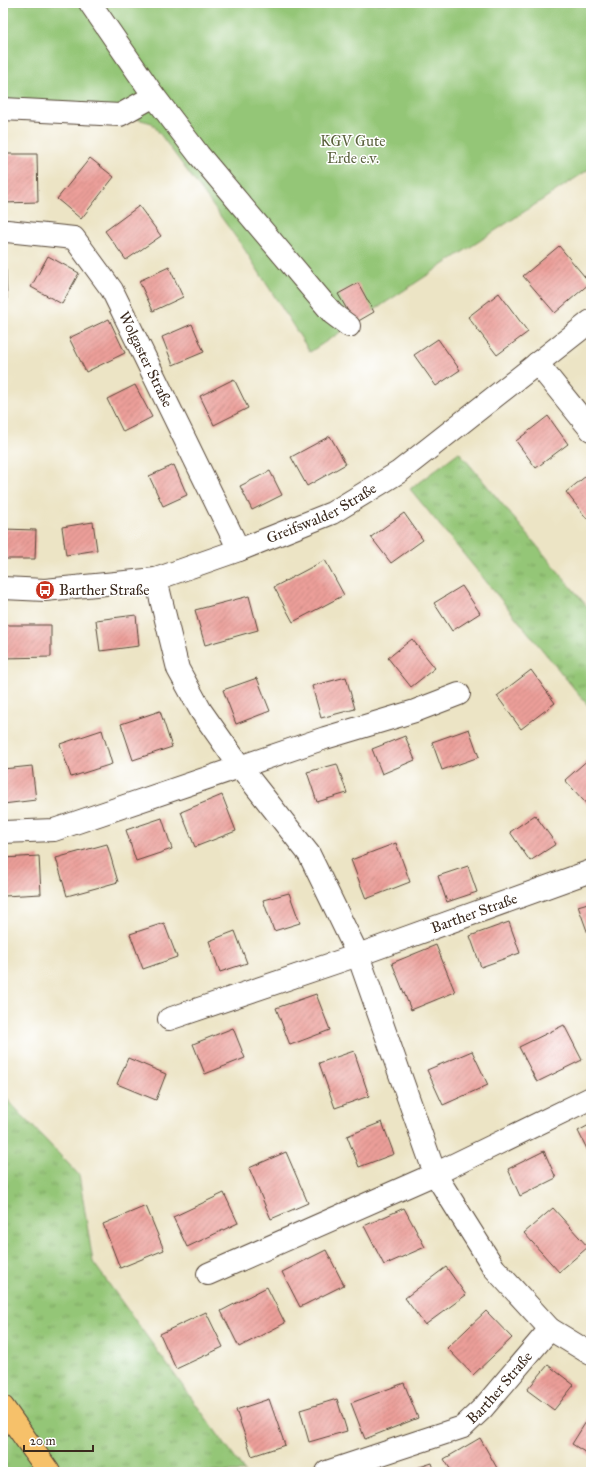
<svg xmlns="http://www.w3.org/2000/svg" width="594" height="1475" viewBox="0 0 594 1475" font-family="'IM FELL Great Primer',serif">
<defs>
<pattern id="grass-tufts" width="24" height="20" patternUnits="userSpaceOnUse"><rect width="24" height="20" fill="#94c677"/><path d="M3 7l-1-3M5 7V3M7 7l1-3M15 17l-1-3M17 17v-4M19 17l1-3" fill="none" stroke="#7aa161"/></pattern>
<pattern id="building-hatch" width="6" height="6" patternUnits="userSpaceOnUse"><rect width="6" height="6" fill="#ec9f9a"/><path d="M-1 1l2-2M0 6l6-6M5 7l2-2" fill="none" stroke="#c0827d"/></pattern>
</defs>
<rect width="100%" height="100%" fill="#fff"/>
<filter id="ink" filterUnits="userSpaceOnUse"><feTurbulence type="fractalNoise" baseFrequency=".025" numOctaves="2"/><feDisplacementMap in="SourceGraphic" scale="8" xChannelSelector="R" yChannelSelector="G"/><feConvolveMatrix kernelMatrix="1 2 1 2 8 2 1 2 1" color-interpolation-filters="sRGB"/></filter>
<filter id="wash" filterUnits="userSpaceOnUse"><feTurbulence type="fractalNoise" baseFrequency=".012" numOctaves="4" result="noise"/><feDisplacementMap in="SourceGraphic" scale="16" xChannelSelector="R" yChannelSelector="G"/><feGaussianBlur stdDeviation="0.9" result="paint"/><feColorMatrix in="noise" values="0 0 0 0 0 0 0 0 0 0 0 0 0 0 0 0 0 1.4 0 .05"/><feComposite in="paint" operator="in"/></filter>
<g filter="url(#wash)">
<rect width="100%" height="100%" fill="#ece4c5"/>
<path fill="url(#grass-tufts)" stroke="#68784a" d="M459 452 591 611V709L410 489Z
M3 1095 79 1175 93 1262 245 1472H3Z"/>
<path fill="#94c677" stroke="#68784a" d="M3 3H591V168L310 352 243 247 152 123 101 109 3 99Z"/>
<g id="blocks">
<path fill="url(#building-hatch)" d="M3 154H37L38 202 3 203Z
M90 158 114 177 81 219 57 199Z
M139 206 161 236 126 260 105 231Z
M559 246 590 283 555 313 523 276Z
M48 256 79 273 62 304 31 287Z
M169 267 183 297 153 311 139 281Z
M3 270H6L7 301H3Z
M358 283 374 312 355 323 338 294Z
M499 293 528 332 497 355 468 317Z
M109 319 125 353 86 372 69 338Z
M192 324 204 352 173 365 162 337Z
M438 339 460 370 436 386 414 355Z
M234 379 248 408 214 425 200 396Z
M135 385 152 417 123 432 107 399Z
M548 416 568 444 536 468 516 441Z
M330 436 346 464 307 486 291 457Z
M174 465 187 495 163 506 149 476Z
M270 471 282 495 252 510 240 486Z
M591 472V516L587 519 566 492Z
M404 513 423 540 391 563 371 537Z
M93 522 97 550 66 555 62 527Z
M3 529 36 530 35 559H3Z
M325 560 344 595 293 622 274 587Z
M462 586 480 613 452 631 434 603Z
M249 596 258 630 205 645 195 610Z
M136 615 139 646 100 651 96 620Z
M3 625H51V657L3 658Z
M412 639 435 668 411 687 388 658Z
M531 670 555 703 521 729 497 696Z
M346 677 355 709 321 718 312 686Z
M257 678 270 711 236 724 223 690Z
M160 711 172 747 133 760 121 724Z
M469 729 479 757 442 770 432 742Z
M102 730 112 764 71 777 60 744Z
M405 736 415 760 382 774 372 749Z
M591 757V809L565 780Z
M337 764 347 793 317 802 307 772Z
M32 766 36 800 3 804V769Z
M222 795 236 831 195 847 181 812Z
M535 815 556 844 530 861 510 832Z
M162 818 172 849 136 861 126 830Z
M396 843 410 882 366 899 351 860Z
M107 844 118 882 67 896 56 858Z
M39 856 41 894 4 896 3 858Z
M468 866 477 892 447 902 438 876Z
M289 893 300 923 274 931 263 900Z
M591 902V942L578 906Z
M509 922 520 953 481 967 470 936Z
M164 923 177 957 143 969 130 934Z
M235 931 247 963 220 972 209 941Z
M436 945 455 992 411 1010 392 963Z
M316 994 330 1030 290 1045 276 1008Z
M564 1025 582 1060 537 1082 519 1047Z
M233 1028 245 1058 205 1074 193 1044Z
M354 1051 369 1096 335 1108 319 1063Z
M472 1051 488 1085 443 1105 427 1070Z
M128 1058 166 1074 156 1100 117 1084Z
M382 1122 394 1154 359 1167 347 1136Z
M591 1124V1157L578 1131Z
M544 1151 556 1178 520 1196 508 1169Z
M286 1152 308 1203 271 1219 249 1168Z
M224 1193 238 1223 187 1247 173 1217Z
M146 1206 164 1250 120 1268 103 1224Z
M404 1208 425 1247 384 1265 364 1226Z
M553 1208 588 1247 559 1272 524 1233Z
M326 1250 344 1285 300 1307 282 1272Z
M446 1267 466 1295 425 1325 405 1298Z
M267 1287 285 1323 239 1347 221 1311Z
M486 1311 512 1338 473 1375 447 1348Z
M206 1312 223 1347 176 1369 160 1334Z
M548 1365 574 1385 554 1410 527 1390Z
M404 1383 418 1418 365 1439 351 1403Z
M269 1399 285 1445 252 1456 236 1410Z
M337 1399 347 1431 309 1442 300 1410Z
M591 1414V1456L572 1444Z
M480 1438 497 1468 490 1472H452L444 1459Z
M432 1463 435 1472H404Z"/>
</g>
</g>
<g filter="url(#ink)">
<use href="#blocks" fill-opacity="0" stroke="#564637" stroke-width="1"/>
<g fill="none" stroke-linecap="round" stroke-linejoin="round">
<defs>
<g id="minor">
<path d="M154 96 199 155 333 314 349 326"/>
<path d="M3 109 120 115 154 96 90 3"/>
<path id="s1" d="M3 232 7 231 74 238 112 290 239 550"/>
<path d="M537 363 591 430"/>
<path d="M156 579 178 669 201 711 241 768 309 854 358 955 435 1174 494 1268 550 1329 591 1354"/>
<path id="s2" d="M3 588 45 590 156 579 239 550 332 513 399 472 591 321"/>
<path d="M3 832 54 830 325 738 415 711 459 694"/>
<path id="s3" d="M169 1019 358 955 591 871"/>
<path d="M208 1274 435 1174 591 1098"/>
<path id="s4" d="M327 1472 463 1427 483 1408 550 1329"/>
</g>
<path id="highway" d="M3 1407 49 1472"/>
</defs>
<use href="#minor" stroke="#564637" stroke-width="24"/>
<use href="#highway" stroke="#564637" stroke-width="24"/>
<use href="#minor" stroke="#fff" stroke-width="22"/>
<use href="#highway" stroke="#f6c16b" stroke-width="22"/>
</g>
</g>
<defs>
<symbol id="bus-disc" viewBox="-11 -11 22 22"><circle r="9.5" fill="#c8321e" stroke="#fff"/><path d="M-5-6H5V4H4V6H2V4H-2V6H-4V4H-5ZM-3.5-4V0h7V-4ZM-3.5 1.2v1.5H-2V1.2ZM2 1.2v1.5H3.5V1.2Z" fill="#fff"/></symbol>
</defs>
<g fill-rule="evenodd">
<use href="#bus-disc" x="34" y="579" width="22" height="22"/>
</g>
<g text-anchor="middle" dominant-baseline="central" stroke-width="3" stroke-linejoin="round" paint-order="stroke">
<g font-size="15" fill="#5a613d" stroke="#fff">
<text x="353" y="141">KGV Gute<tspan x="353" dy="17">Erde e.v.</tspan></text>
</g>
<g font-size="15" fill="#3b2a1e" stroke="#fff">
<text stroke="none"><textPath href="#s1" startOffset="213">Wolgaster Straße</textPath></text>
<text stroke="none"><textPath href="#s2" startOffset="332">Greifswalder Straße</textPath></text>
<text stroke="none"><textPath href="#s3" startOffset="323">Barther Straße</textPath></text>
<text stroke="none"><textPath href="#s4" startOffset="197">Barther Straße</textPath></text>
</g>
<g font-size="15" fill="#3b2a1e" stroke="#fff" text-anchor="start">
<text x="59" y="590">Barther Straße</text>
</g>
</g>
<rect width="594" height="1475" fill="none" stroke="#fff" stroke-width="16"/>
<path d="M24 1445v6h69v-6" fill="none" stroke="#3b2a1e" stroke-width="2"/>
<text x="30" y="1445" font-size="12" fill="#3b2a1e" stroke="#ffffff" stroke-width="3" paint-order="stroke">20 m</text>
</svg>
